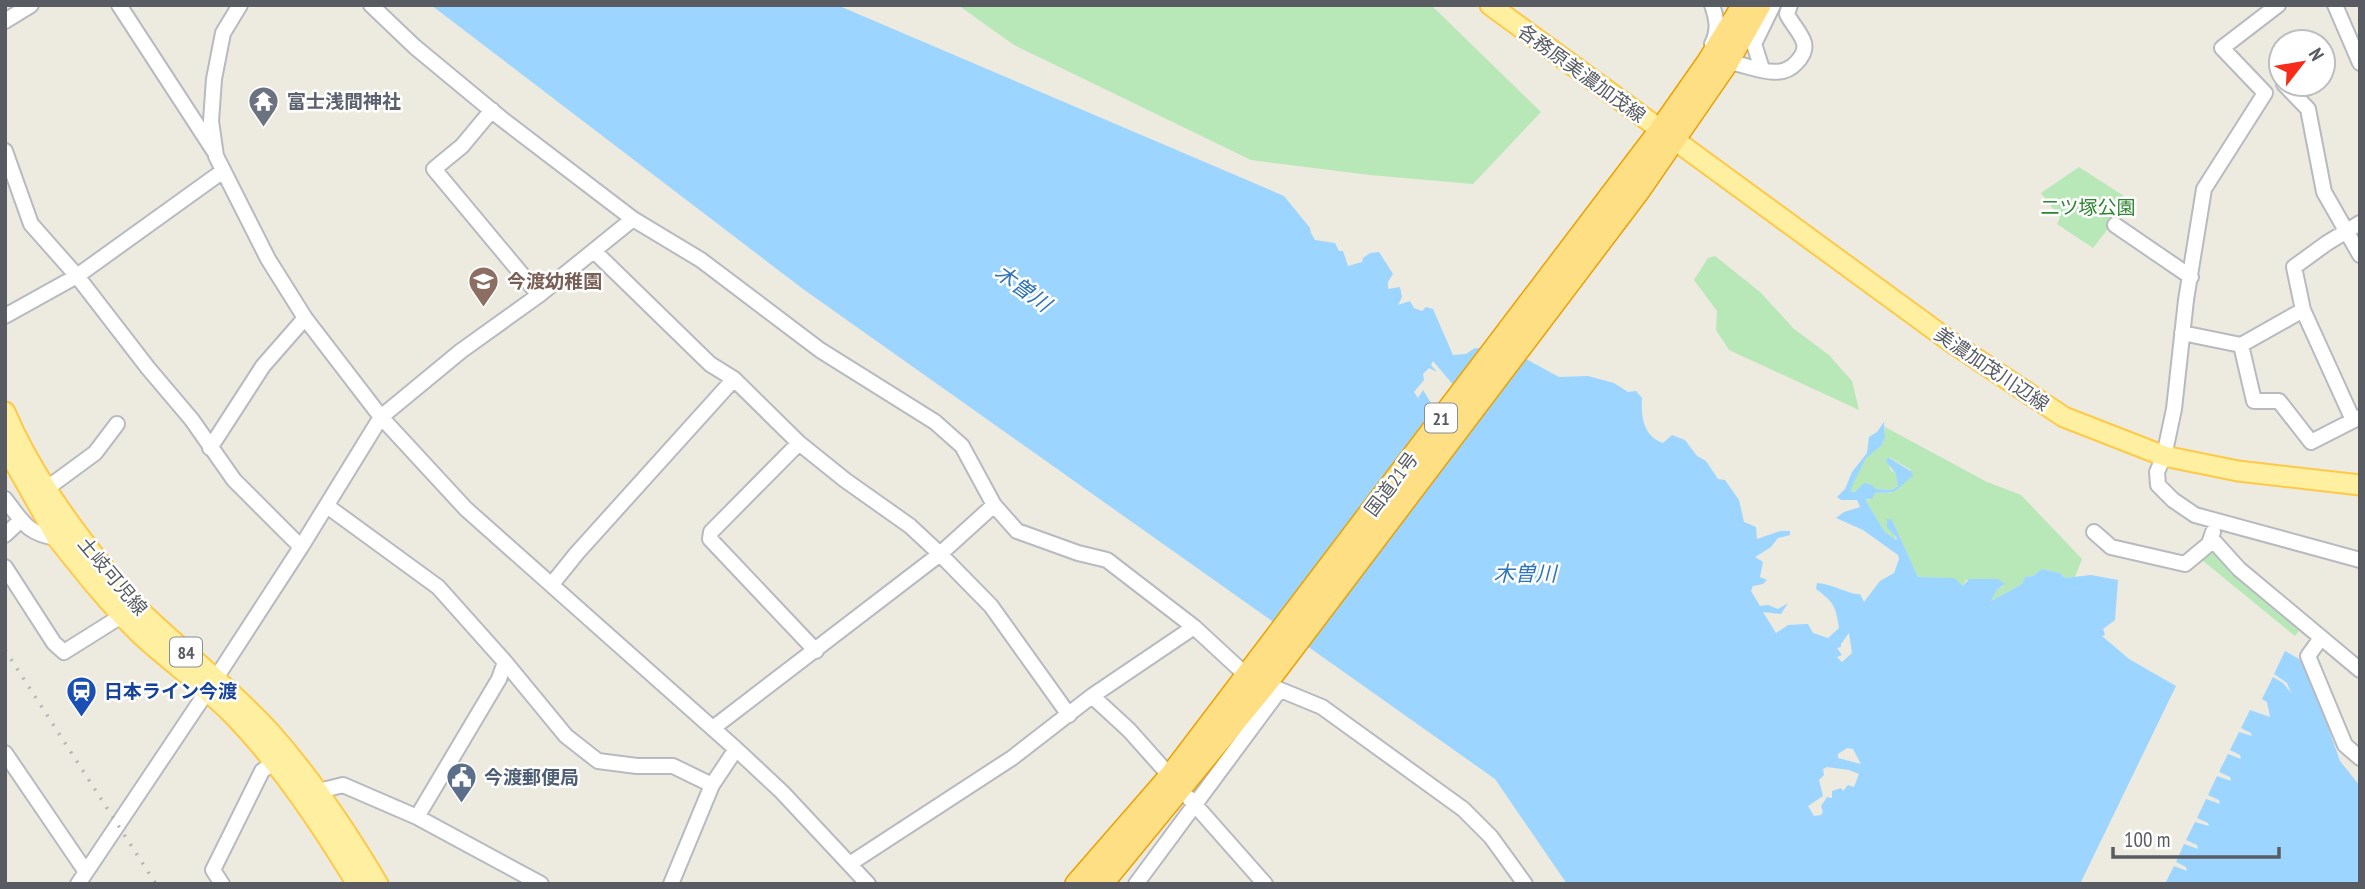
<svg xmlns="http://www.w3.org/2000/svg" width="2365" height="889" viewBox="0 0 2365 889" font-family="'PT Sans Narrow','Noto Sans JP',sans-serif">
<rect width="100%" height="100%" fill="#edeadf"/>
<path fill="#b8e7b8" d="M958 5H1431L1541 112 1473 184 1370 175 1251 160 1014 45Z
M2079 167 2130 200 2093 248 2057 224 2060 218 2041 193Z
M1715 256 1760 292 1794 329 1829 355 1852 381 1859 410 1729 350 1716 330 1717 311 1694 280 1708 258Z
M1885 427 1987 482 2021 495 2082 559 2075 577 2065 578 2060 573 2042 569 2033 576 2025 577 2022 584 1991 601 1997 590 2004 586 1998 579 1966 580 1963 586C1951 574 1933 579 1918 577L1892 520 1896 540 1885 532 1866 501V499L1870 500 1875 493H1890L1899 487 1911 470 1889 457 1890 469 1896 474 1900 484 1891 490 1875 489 1851 492 1850 488C1855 479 1859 466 1866 458 1878 443 1884 454 1885 427Z
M2212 544 2229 572 2300 629 2295 636 2202 560Z"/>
<path fill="#9cd5ff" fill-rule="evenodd" d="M431 5H837L1284 196 1310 228 1311 233 1315 240 1335 243 1339 251H1343L1348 266 1362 262 1363 258 1370 253 1379 252 1393 274 1388 282V289L1400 287 1402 297 1398 305 1410 301 1414 308 1422 311 1426 307 1433 309 1453 355 1466 354 1475 348 1518 350 1526 359 1559 377 1588 376 1614 383 1628 392 1636 391 1642 398C1641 416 1643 436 1663 443L1672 435 1685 440 1697 456 1706 461 1718 479 1725 480 1739 500 1744 522 1756 527 1757 539 1780 531H1790V535L1778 538 1771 547 1755 557 1763 562 1760 577 1767 580 1763 584 1753 586 1751 591 1760 606 1768 605 1778 609 1788 603 1781 614 1763 612 1776 633 1788 625 1808 624 1813 633 1828 638 1839 628C1836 607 1834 602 1816 589L1817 583C1834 584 1849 595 1860 594L1864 602 1880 581 1894 573 1899 559 1898 555 1863 530 1836 518 1844 512 1860 507 1857 500H1841L1837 497 1845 489 1852 472 1867 453 1869 437 1877 432 1884 422 1885 438 1881 446 1866 458 1851 488V492H1855L1864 483 1872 485 1875 489 1891 490 1898 486 1896 474 1886 461 1888 457 1912 472 1913 476C1906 480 1901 488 1894 491 1888 494 1881 492 1875 493L1872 499H1866V501L1885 532 1896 540 1897 538 1887 527V519L1892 520 1918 577 1954 578 1963 586 1969 579H1998L2005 584 1997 590 1991 601 2022 584 2025 577 2033 576 2042 569 2060 573 2065 578 2091 575 2118 580 2115 620 2103 629 2105 635 2102 636 2129 659 2176 686 2080 884H1567L1495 779 803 289ZM1433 361 1455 387 1439 406 1431 403 1423 390 1418 398 1414 392 1424 380 1423 374 1429 368 1437 372 1431 365ZM1849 633 1852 653 1842 662 1837 657 1842 655 1837 648 1841 647V644ZM1847 748 1853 749 1861 764 1838 758V754ZM1827 767 1849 770 1859 774 1854 787 1848 785 1843 791 1841 788 1832 791V798L1827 797 1821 806 1823 812 1821 815 1814 816 1808 806 1823 796 1819 780 1824 775 1823 769Z
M2285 651 2299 659 2308 670 2340 761 2360 786V884H2165L2174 866 2187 871 2186 867 2176 862 2184 844 2198 849 2197 845 2186 840 2195 822 2209 826 2208 823 2197 818 2206 799 2220 804 2219 800 2208 795 2217 776 2231 781 2230 777 2219 772 2228 754 2241 759 2240 755 2230 750 2239 732 2252 736 2251 733 2241 728 2250 710 2270 717 2267 702 2262 699 2273 677 2283 683 2291 693 2287 683 2274 674Z"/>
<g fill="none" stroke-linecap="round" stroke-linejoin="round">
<defs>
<path id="minor" d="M119 5 214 151
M240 5 223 33 214 79 211 121 216 156 268 259 305 318 381 417 466 509 736 749 782 792 868 884
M371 5 415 47 502 119 633 219 701 260 820 350 935 422 962 446 994 505 1017 531 1078 553 1107 560 1194 627 1246 675
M2278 5 2222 48 2265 93 2204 189 2186 300 2174 409 2164 456 2157 472 2158 485 2173 500 2195 515 2360 560
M2335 5 2360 63
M5 21 31 5
M1712 44C1719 31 1717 19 1712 5
M1728 62C1751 65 1779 82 1796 63 1801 58 1806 51 1804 43 1802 34 1791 23 1787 14L1790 5
M1762 69 1754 44 1773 5
M2284 84 2308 109 2324 192 2360 255
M492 110 462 146 434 169 539 295
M5 151 31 224 77 276 148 368 192 420 234 480 301 547
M2115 225 2191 277
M594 251 710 364 734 379 799 443 845 480 910 526 940 554 991 606 1069 715
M2303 310 2353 420
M5 316 77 276 223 171
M2182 333 2241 345 2303 310 2294 267 2327 243 2360 223
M2241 345 2254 401H2279L2311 442 2360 417
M799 443 711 532 710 539 816 651
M210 448 263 366 305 318
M46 489 95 453 117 424
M5 499C23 522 27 534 57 538
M327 506 438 587 505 662 566 736 598 761 637 766H673L712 785
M2094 532 2111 547 2185 564 2209 544 2213 532
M5 535 21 520
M2211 538 2239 569 2360 670
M5 567 54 643 64 652 115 620 121 613
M552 584 577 553 734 379
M2321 638 2308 656 2345 745 2360 758
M1266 684 1322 707 1463 809 1491 837 1525 884
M1092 696 1129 730 1170 776
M713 728 940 554 994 505
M5 753 86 872
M319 791 343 785 417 817 541 884
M1189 798 1265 884
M417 817 499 679 505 662
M851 863 1012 758 1092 696 1194 627
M78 884 216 678 301 547 381 417 461 351 539 295 633 219
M222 884 213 870 262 771 274 762
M671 884 712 785 736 749
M1136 884 1279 691"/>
<path id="major" d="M1490 5 1951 342 2064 417 2164 456 2238 471 2360 485
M5 412C29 469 66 520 104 568 114 581 123 595 134 605 179 649 228 686 270 732 312 779 346 830 378 884
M5 446 57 538C83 571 110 605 141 635 171 663 205 686 234 716 282 766 321 825 357 884"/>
<path id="highway" d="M1076 884 1170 776 1660 130 1707 63 1743 5
M1102 884 1266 684 1639 191 1728 62 1760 5"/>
</defs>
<use href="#minor" stroke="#b7bac0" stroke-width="18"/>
<use href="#major" stroke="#fec947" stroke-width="23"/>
<use href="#highway" stroke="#eba100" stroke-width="24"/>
<use href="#minor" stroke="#fff" stroke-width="14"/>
<use href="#major" stroke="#ffefa1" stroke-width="19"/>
<use href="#highway" stroke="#ffdf83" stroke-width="21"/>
<path stroke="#b3b4b5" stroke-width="3.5" stroke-dasharray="2 9" stroke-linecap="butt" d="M5 650 156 884"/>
</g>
<defs>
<symbol id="temple-pin" viewBox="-11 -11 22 30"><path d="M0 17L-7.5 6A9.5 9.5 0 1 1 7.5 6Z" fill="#6b7280" stroke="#fff"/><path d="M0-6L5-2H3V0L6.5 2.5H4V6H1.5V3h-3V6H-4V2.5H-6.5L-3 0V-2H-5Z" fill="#fff"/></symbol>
<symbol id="school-pin" viewBox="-11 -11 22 30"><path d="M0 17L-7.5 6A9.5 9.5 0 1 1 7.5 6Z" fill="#8d6e63" stroke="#fff"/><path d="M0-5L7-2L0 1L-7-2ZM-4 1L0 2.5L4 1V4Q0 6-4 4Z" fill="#fff"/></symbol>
<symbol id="station-pin" viewBox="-11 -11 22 30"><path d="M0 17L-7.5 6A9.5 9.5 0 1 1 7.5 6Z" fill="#1a4fb4" stroke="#fff"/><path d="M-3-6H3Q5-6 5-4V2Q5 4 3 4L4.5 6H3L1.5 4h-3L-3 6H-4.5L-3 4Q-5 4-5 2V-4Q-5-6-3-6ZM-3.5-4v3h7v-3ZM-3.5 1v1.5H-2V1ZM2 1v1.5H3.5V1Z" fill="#fff"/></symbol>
<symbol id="civic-pin" viewBox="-11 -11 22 30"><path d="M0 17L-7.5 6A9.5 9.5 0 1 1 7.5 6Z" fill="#5c6f8a" stroke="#fff"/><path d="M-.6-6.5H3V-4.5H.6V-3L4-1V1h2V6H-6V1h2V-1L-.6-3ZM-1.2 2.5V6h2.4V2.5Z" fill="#fff"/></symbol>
</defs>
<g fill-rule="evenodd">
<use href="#temple-pin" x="246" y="84" width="35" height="47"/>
<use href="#school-pin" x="466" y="264" width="35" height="47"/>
<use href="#station-pin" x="64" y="674" width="35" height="47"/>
<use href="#civic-pin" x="444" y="760" width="35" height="47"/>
</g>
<g text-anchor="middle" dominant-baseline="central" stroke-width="5" stroke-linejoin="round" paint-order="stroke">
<g fill="#fff" stroke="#8a8d91" stroke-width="2">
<rect x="1425" y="403.5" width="32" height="29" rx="5"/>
<rect x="170" y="637.5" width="32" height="29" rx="5"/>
</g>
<g font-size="18" font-weight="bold" fill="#585c62">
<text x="1441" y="418">21</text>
<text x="186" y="652">84</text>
</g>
<g font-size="19" fill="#585c62" stroke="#fff">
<text transform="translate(1582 73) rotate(36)">各務原美濃加茂線</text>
<text transform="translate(1992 369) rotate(34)">美濃加茂川辺線</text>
<text transform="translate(1391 484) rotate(-53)">国道21号</text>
<text transform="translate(113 576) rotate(50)">土岐可児線</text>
</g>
<g font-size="19" font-weight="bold" fill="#5b616d" stroke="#fff" text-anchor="start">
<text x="287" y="101">富士浅間神社</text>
</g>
<g font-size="19" fill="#2d8530" stroke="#fff">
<text x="2088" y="207">二ツ塚公園</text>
</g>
<g font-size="19" font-weight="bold" fill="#785e54" stroke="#fff" text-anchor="start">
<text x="507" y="281">今渡幼稚園</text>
</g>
<g font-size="19" font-weight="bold" fill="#164399" stroke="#fff" text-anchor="start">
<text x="104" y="691">日本ライン今渡</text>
</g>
<g font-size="19" font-weight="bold" fill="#4e5e75" stroke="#fff" text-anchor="start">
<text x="484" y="777">今渡郵便局</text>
</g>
<g font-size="21" font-style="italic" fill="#3175b9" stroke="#fff">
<text transform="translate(1023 288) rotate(36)">木曽川</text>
<text x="1525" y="573">木曽川</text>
</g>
</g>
<rect width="2365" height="889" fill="none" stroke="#585c62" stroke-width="14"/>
<g transform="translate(2302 63) rotate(59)"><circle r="33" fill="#ffffff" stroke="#bcbec0" stroke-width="2"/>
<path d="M0-5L12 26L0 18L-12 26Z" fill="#f82a19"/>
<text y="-10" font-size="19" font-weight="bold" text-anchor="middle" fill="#585c62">N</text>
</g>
<path d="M2113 847v10h166v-10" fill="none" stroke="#585c62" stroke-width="3.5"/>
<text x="2124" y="847" font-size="21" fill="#585c62" stroke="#ffffff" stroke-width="5" paint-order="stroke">100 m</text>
</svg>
